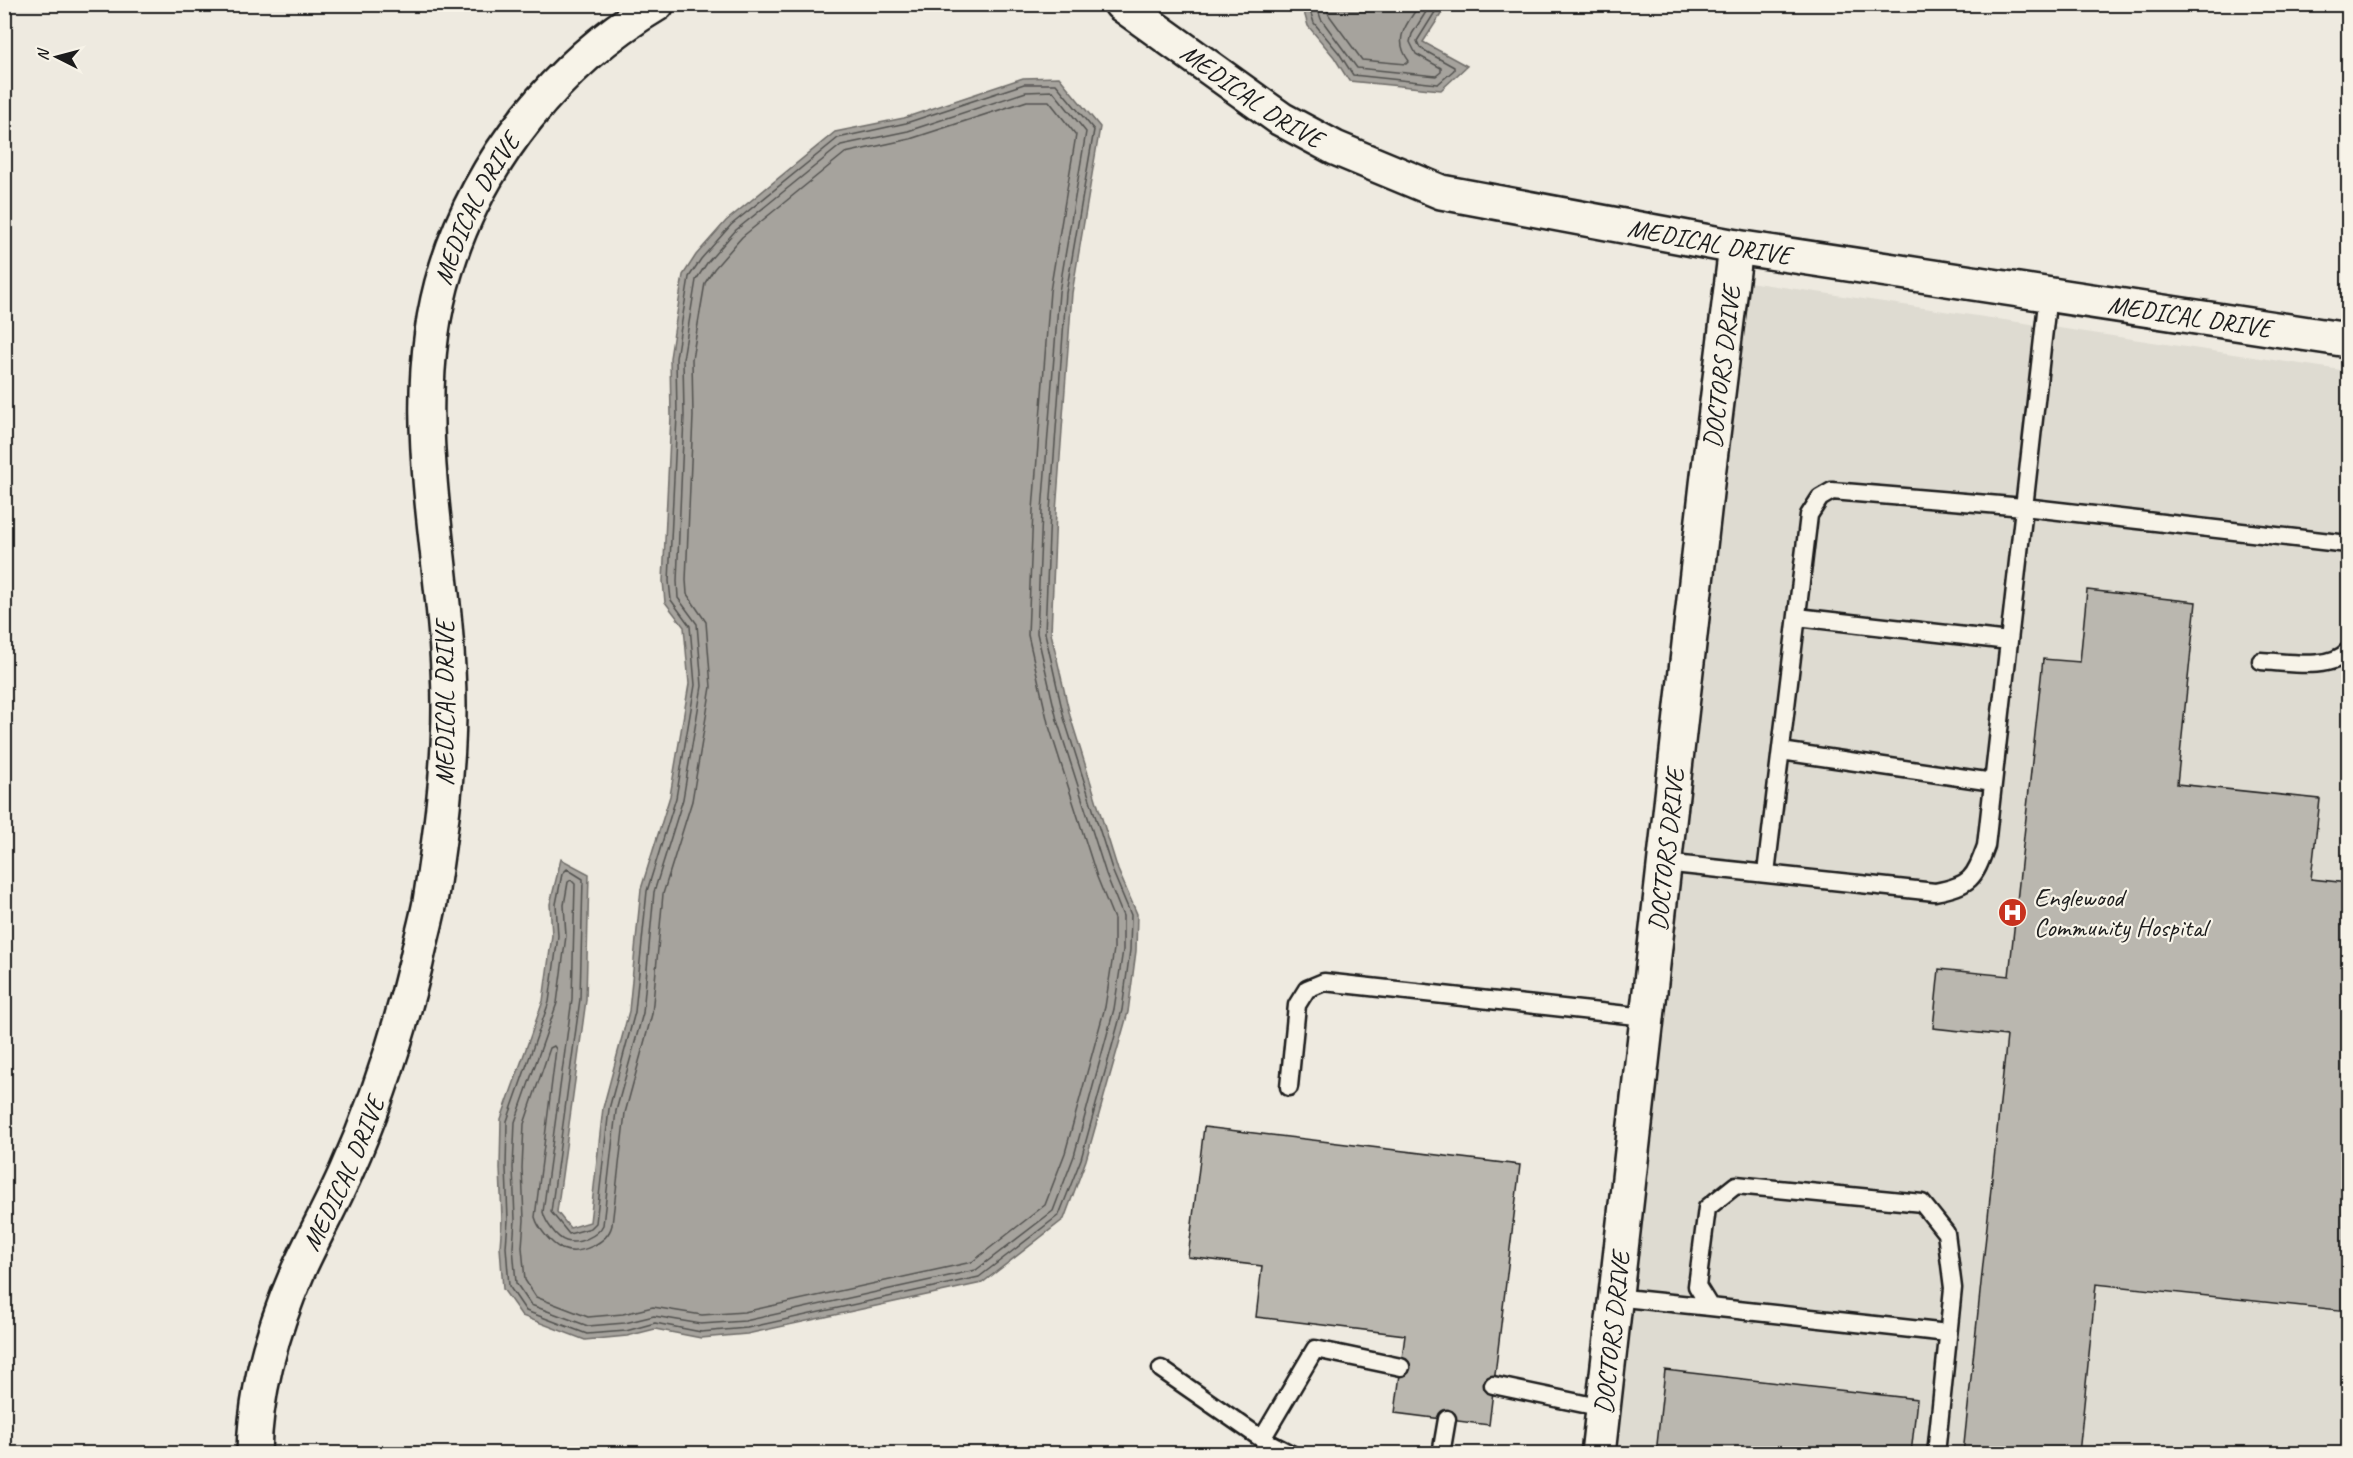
<svg xmlns="http://www.w3.org/2000/svg" width="2353" height="1458" viewBox="0 0 2353 1458" font-family="Caveat,sans-serif">
<rect width="100%" height="100%" fill="#eeeae0"/>
<filter id="ink" filterUnits="userSpaceOnUse"><feTurbulence type="fractalNoise" baseFrequency=".0167" numOctaves="2"/><feDisplacementMap in="SourceGraphic" scale="12" xChannelSelector="R" yChannelSelector="G"/><feConvolveMatrix kernelMatrix="1 2 1 2 8 2 1 2 1" color-interpolation-filters="sRGB"/></filter>
<g filter="url(#ink)">
<path fill="#dedbd1" d="M1749 282 2348 371V1453L1617 1454Z"/>
<path fill="#a6a39d" stroke="#6f6d69" stroke-width="1.5" d="M1302 5H1447L1423 42 1467 66 1441 90 1349 81 1334 57 1308 26Z
M1059 77 1100 127 1072 293 1056 512 1051 633 1070 716 1118 870 1137 914 1136 951 1128 1012 1086 1160 1064 1219 982 1283 747 1334 701 1338 655 1329 627 1336 585 1340 522 1316 503 1289 500 1247 502 1219 500 1168 501 1119 543 1001 552 935 550 904 561 859 589 874 586 1000 557 1212 570 1228 590 1222 603 1108 629 1011 641 889 670 796 689 684 684 627 665 602 663 581 671 416 670 358 683 275 696 255 726 221 835 132 904 118 1023 78Z"/>
<g fill="none" stroke-linecap="round" stroke-linejoin="round">
<path stroke="#535250" stroke-width="1.5" d="M1308 4 1314 23 1339 53 1353 75 1438 84 1454 70V67L1420 48 1417 41 1440 4
M1316 4 1321 19 1357 68 1436 76 1441 72V68L1416 54 1410 42 1412 34 1431 4
M1325 4 1329 15 1362 60 1406 64 1409 61C1392 38 1407 24 1420 4
M1024 84H1056L1094 130 1066 293 1050 511 1045 633 1064 718 1113 872 1131 915 1130 950 1122 1010 1081 1159 1059 1215 979 1277 747 1328 701 1332 655 1323 626 1331 587 1334 526 1311 509 1286 506 1247 508 1220 506 1168 507 1121 549 1002 558 936 556 904 562 874 567 869 583 879 580 999 551 1212 569 1234 591 1228 596 1223 609 1109 635 1012 647 891 676 798 695 685 690 626 671 600 669 581 677 416 676 358 689 277 701 259 731 225 838 138 906 123Z
M1053 91 1086 132 1059 292 1042 511 1037 633 1057 720 1106 874 1123 916V950L1114 1009 1074 1156 1053 1211 976 1270 745 1321 701 1324 654 1316 625 1323 588 1326 531 1305 516 1283 513 1247 515 1220 513 1168 515 1122 557 1003 566 936 564 905 568 882 571 880 575 884 572 999 543 1212C545 1221 556 1238 566 1241 578 1245 598 1236 603 1225L616 1111 643 1013 654 892 683 799 702 686 697 624 678 598 677 581 684 416 683 359 696 280 707 263 736 230 841 145 908 131 1026 92Z
M1027 101H1049L1076 135 1050 291 1033 510 1028 635 1048 723 1097 877 1114 919V949L1105 1007 1065 1153 1045 1205 972 1262 744 1312 702 1315 653 1307 623 1314 588 1317 536 1297 525 1280 522 1247 524 1220 522 1168 524 1124 550 1048 554 1046 556 1049 535 1217C538 1228 551 1244 562 1249 579 1256 608 1243 612 1225L625 1113 652 1014 663 894 692 801 711 687 706 622 687 594 686 580 693 416 692 359 705 283 714 269 742 237 845 153 910 139Z"/>
</g>
<path fill="#bab7af" stroke="#1c1c1c" stroke-width="1.5" d="M2087 590 2196 602 2177 784 2320 799 2311 879 2348 883V1311L2096 1284 2079 1454H1963L2007 1036 1933 1028 1939 969 2009 976 2043 659 2080 662Z
M1204 1127 1520 1165 1489 1425 1395 1413 1405 1335 1256 1317 1262 1266 1188 1257Z
M1665 1370 1917 1399 1911 1454H1656Z"/>
<g fill="none" stroke-linecap="round" stroke-linejoin="round">
<defs>
<path id="lane" d="M1797 617 2009 641
M2261 661C2286 662 2330 671 2348 651
M1781 751 1993 782
M1664 863 1935 892C1971 885 1974 879 1986 846L2048 294
M1766 873 1809 515 1820 498 1832 491 2024 507 2348 544
M1289 1087 1297 1005 1307 989 1324 982 1646 1017
M1614 1297 1710 1307
M1161 1369 1262 1439
M1493 1385 1603 1408
M1291 1454 1262 1439 1315 1349 1401 1367
M1441 1454 1447 1419
M1936 1454 1953 1288 1946 1233 1922 1203 1736 1185 1707 1208 1697 1286 1710 1307 1948 1333"/>
<g id="street">
<path id="s1" d="M1121 4 1281 119 1335 148 1441 192 1736 247 2348 340"/>
<path id="s2" d="M254 1454C255 1391 273 1328 298 1271 313 1238 331 1206 346 1172 376 1105 399 1034 416 963 420 943 426 923 430 902 440 837 449 772 449 706 449 560 401 413 446 269 480 159 559 62 657 4"/>
<path id="s3" d="M1598 1454 1707 484 1736 247"/>
</g>
</defs>
<use href="#lane" stroke="#1c1c1c" stroke-width="21"/>
<use href="#street" stroke="#1c1c1c" stroke-width="38"/>
<use href="#lane" stroke="#f7f3e8" stroke-width="16"/>
<use href="#street" stroke="#f7f3e8" stroke-width="33"/>
</g>
</g>
<defs>
<symbol id="hospital-disc" viewBox="-11 -11 22 22"><circle r="9.5" fill="#c8321e" stroke="#f7f3e8"/><path d="M-5-5h3v3.5h4V-5h3V5h-3V1.5h-4V5h-3Z" fill="#fff"/></symbol>
</defs>
<g fill-rule="evenodd">
<use href="#hospital-disc" x="1996" y="896" width="33" height="33"/>
</g>
<g text-anchor="middle" dominant-baseline="central" stroke-width="4.5" stroke-linejoin="round" paint-order="stroke">
<g font-size="26" fill="#1c1c1c" stroke="#f7f3e8">
<text stroke="none"><textPath href="#s1" startOffset="160">MEDICAL DRIVE</textPath></text>
<text stroke="none"><textPath href="#s2" startOffset="1287">MEDICAL DRIVE</textPath></text>
<text stroke="none"><textPath href="#s1" startOffset="646">MEDICAL DRIVE</textPath></text>
<text stroke="none"><textPath href="#s1" startOffset="1132">MEDICAL DRIVE</textPath></text>
<text stroke="none"><textPath href="#s3" startOffset="1094">DOCTORS DRIVE</textPath></text>
<text transform="translate(444 703) rotate(-90)">MEDICAL DRIVE</text>
<text stroke="none"><textPath href="#s3" startOffset="608">DOCTORS DRIVE</textPath></text>
<text stroke="none"><textPath href="#s2" startOffset="297">MEDICAL DRIVE</textPath></text>
<text stroke="none"><textPath href="#s3" startOffset="122">DOCTORS DRIVE</textPath></text>
</g>
<g font-size="26" fill="#1c1c1c" stroke="#f7f3e8" text-anchor="start">
<text x="2034" y="897">Englewood<tspan x="2034" dy="30">Community Hospital</tspan></text>
</g>
</g>
<rect width="2353" height="1458" fill="none" stroke="#f7f3e8" stroke-width="24"/>
<rect x="12" y="12" width="2329" height="1434" fill="none" stroke="#1c1c1c" stroke-width="2" filter="url(#ink)"/>
<g transform="translate(57 57) rotate(276)" stroke="#f7f3e8" stroke-width="4.5" paint-order="stroke">
<path d="M0-4.5L10 22L0 15L-10 22Z" fill="#1c1c1c"/>
<text y="-9" font-size="16" font-weight="bold" text-anchor="middle" fill="#1c1c1c">N</text>
</g>
</svg>
